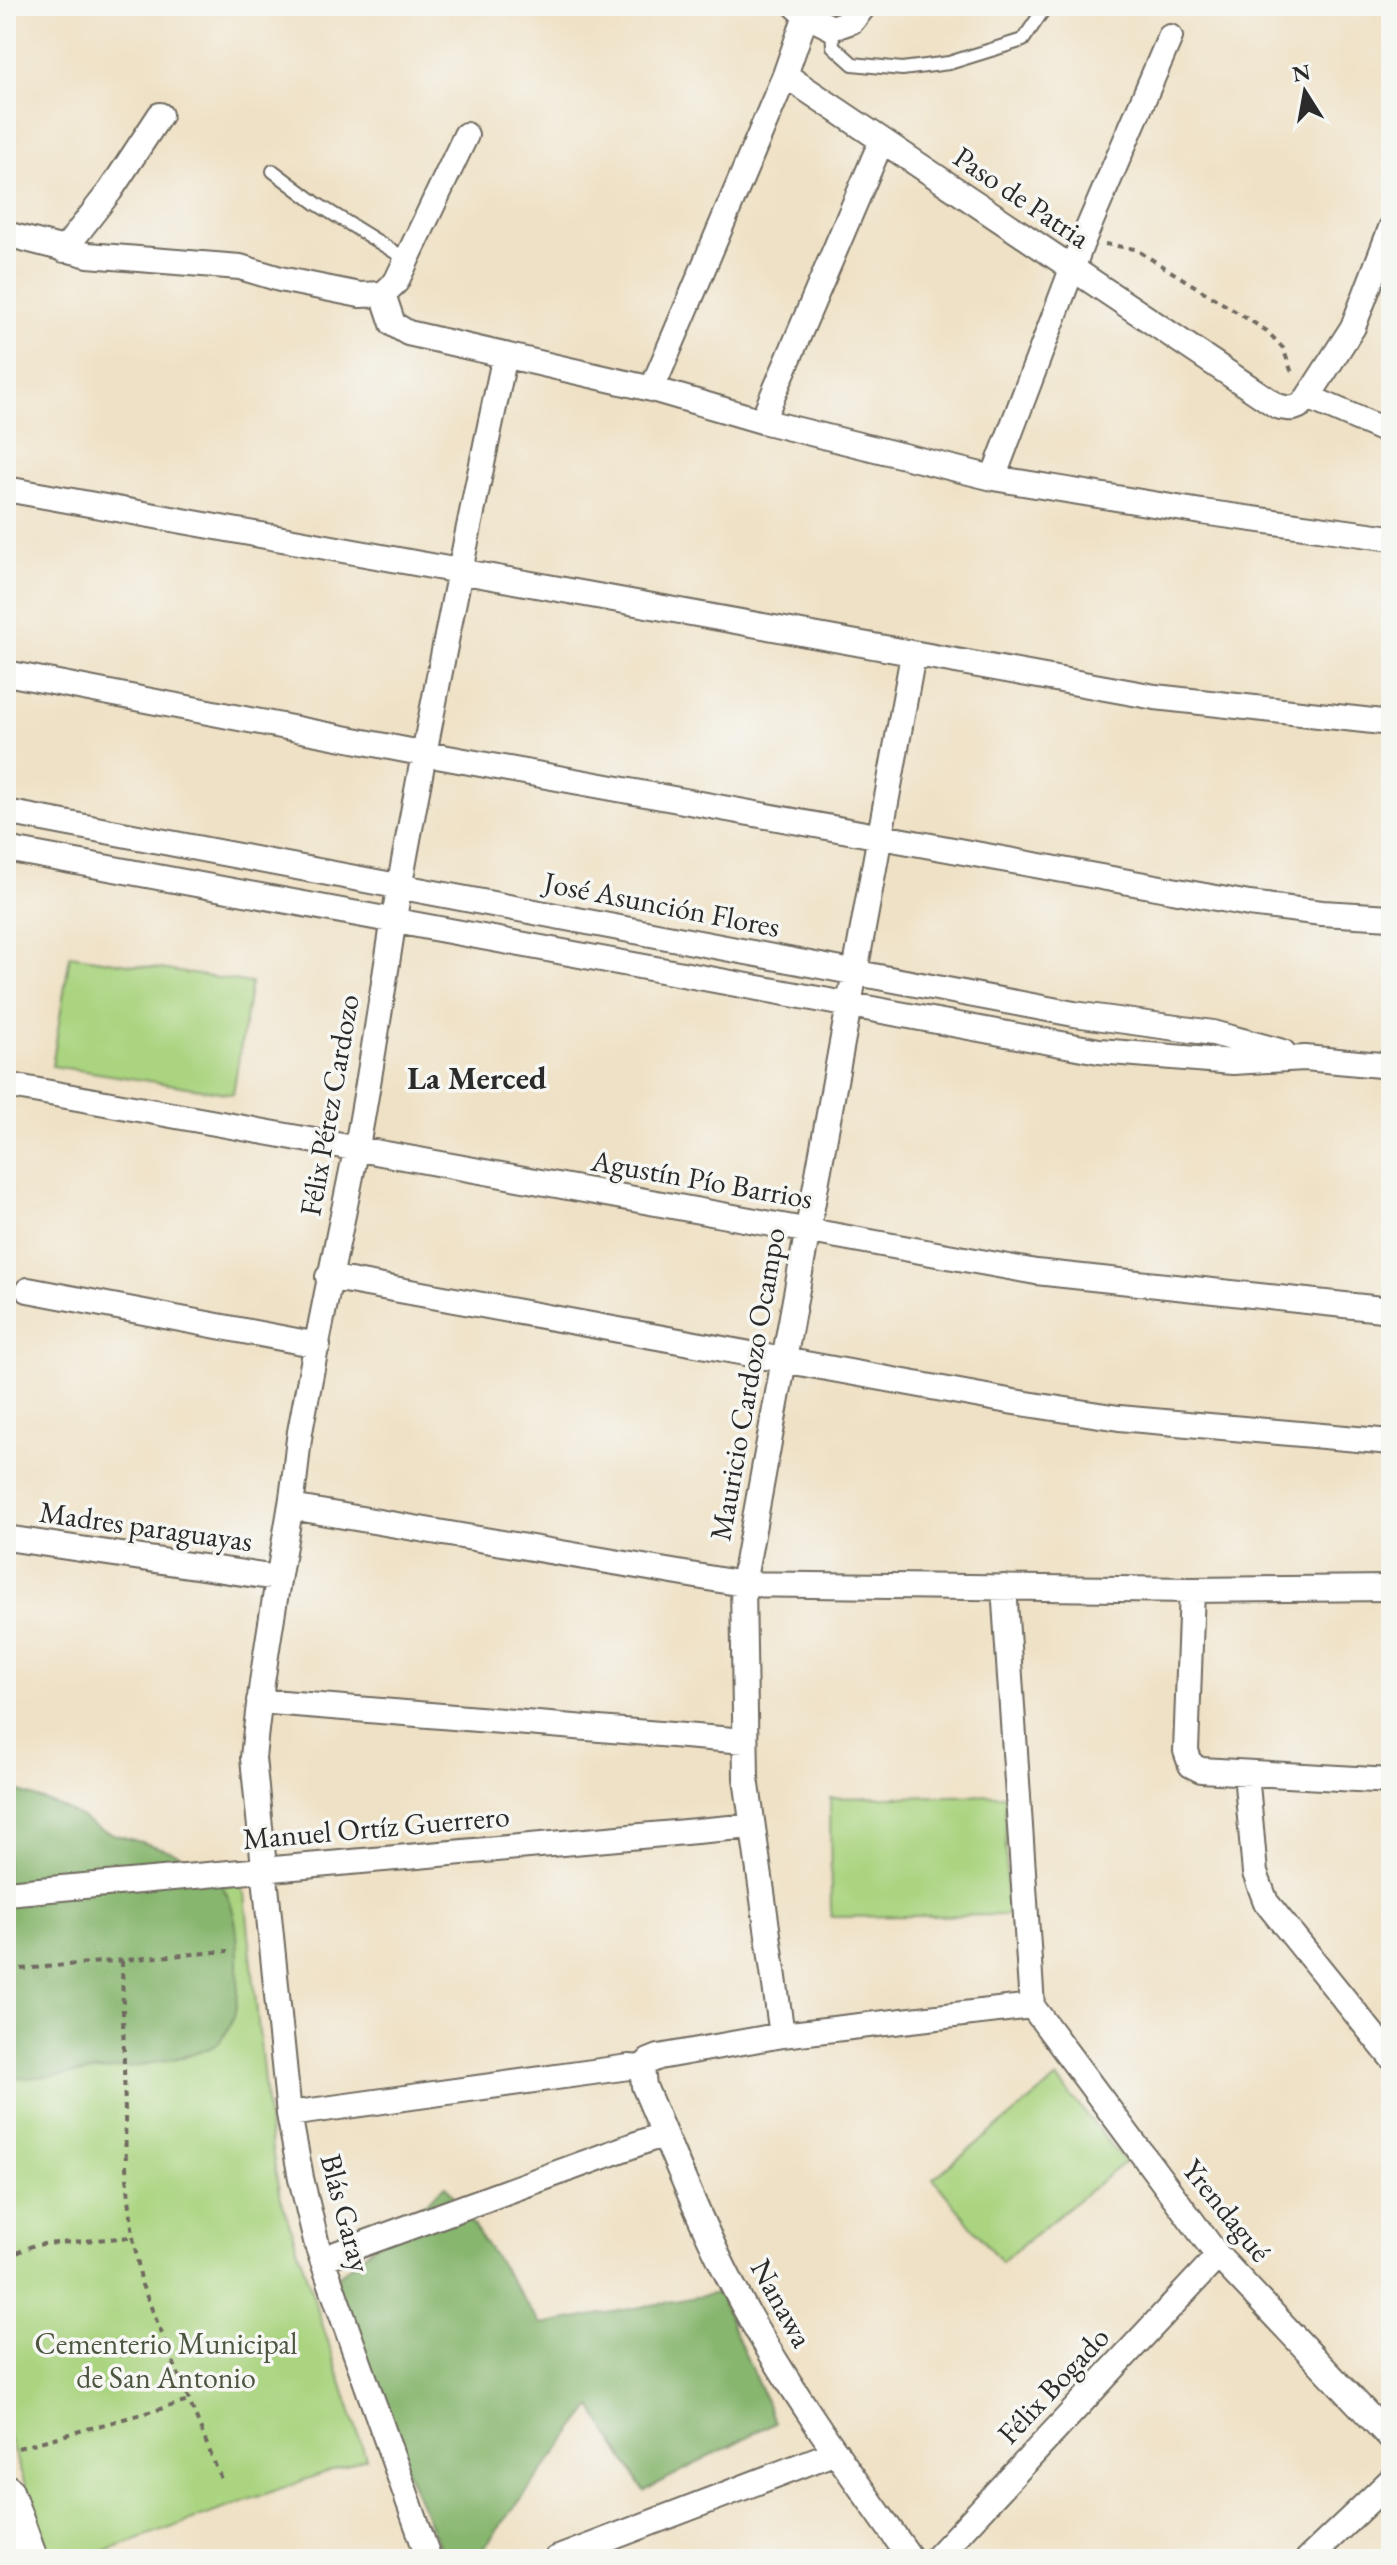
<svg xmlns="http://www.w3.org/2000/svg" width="1397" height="2565" viewBox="0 0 1397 2565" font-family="'EB Garamond',serif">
<rect width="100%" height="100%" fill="#f6f6f2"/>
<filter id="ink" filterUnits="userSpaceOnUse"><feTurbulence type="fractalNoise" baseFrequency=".0125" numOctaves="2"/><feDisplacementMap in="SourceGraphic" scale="16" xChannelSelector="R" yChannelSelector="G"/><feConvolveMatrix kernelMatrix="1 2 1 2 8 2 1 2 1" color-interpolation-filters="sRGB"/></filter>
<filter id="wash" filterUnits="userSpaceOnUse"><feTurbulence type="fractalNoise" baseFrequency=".006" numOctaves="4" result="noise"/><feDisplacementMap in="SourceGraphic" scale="32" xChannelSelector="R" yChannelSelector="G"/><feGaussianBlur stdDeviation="1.8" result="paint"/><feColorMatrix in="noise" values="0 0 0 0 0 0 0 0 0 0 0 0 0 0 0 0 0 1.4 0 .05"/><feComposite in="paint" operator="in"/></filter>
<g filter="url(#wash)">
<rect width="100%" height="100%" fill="#efe1c5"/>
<path fill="#aad480" stroke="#6a8056" stroke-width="2" d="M70 955 251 983 233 1094 52 1066Z
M1005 1795 1007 1915 831 1917 830 1798Z
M230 1885 240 1886 245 1894 269 2131 279 2192 366 2458 84 2559H51L6 2430V2051L18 1909Z
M1057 2079 1125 2162 1001 2262 933 2179Z"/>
<path fill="#87b66e" stroke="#59704c" stroke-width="2" d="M6 1787C27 1795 49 1801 69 1811 80 1816 89 1824 100 1829 136 1844 176 1846 208 1871 233 1890 238 1924 238 1954 238 1984 242 2016 220 2041 200 2064 42 2078 6 2079Z
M446 2185 541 2325 718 2293 775 2422 644 2491 592 2407 475 2559H445L325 2287Z"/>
</g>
<g filter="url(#ink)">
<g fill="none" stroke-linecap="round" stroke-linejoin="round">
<defs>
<path id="lane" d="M832 28 833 46 853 64 902 69 949 63 1023 40 1046 6
M273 171 317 204 406 259"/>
<path id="street" d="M796 6 806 15 785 75 1277 406C1291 410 1299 410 1308 397L1353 327 1391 228
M806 15 832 28 852 21 864 6
M6 234 88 255 240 267 280 279 360 295 383 294 396 282 466 135
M64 250 110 191 160 115
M383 294 393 324 408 333 652 389 762 421 993 478 1202 512 1391 538
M652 389 785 75
M1308 397 1391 433
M762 421 881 142
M993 478 1083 240 1170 37
M6 489 1155 697 1391 723
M6 673 426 754 1249 904 1322 913 1391 917
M6 812 1074 1014 1213 1033 1283 1052
M6 849 1099 1051 1233 1062 1305 1058 1391 1066
M6 1085 1036 1272 1391 1310
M328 1277 1014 1402 1119 1418 1391 1442
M28 1290 318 1345
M291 1507 743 1584 1192 1590 1391 1588
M6 1538 277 1578
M1004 1587 1032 2006
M1192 1590 1186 1751 1191 1765 1201 1770 1391 1781
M259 1701 745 1741
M1246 1773 1255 1873 1266 1902 1391 2057
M6 1893 752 1826
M1032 2006 1218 2256 1391 2439
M782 2035 746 1778 743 1584 913 655
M289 2114 629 2067 642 2068
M322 2259 664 2134
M429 2559 317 2245 301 2178 289 2114 253 1758C261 1675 276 1593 290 1510 295 1484 296 1458 300 1432 317 1338 337 1245 356 1151 373 1064 384 976 399 889 431 711 467 533 505 355
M556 2559 836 2452
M911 2559C858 2484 803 2409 757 2330 712 2253 679 2168 644 2086L642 2068 649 2061 659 2057 782 2035 1032 2006
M935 2559 1218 2256
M1308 2559 1391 2480"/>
<path id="secondary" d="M6 2492 30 2559"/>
</defs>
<use href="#lane" stroke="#706b61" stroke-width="16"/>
<use href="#street" stroke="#706b61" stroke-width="28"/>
<use href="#secondary" stroke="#706b61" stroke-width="38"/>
<path stroke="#706b61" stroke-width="4" stroke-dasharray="6 6" stroke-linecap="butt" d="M1105 244 1135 249 1267 331 1283 348 1293 376
M122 1961 126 2167 133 2237 142 2285 221 2479
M21 1969 228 1951
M6 2258 34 2245 132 2237
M18 2448 189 2401"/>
<use href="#lane" stroke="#fff" stroke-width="12"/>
<use href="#street" stroke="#fff" stroke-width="24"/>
<use href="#secondary" stroke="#fff" stroke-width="34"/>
</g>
</g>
<g text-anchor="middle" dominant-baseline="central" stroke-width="7" stroke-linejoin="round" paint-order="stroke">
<g font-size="30" fill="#2b2b2b" stroke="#f6f6f2">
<text transform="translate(1022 197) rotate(34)">Paso de Patria</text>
<text transform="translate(662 904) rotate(11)">José Asunción Flores</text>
<text transform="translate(329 1105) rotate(-80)">Félix Pérez Cardozo</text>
<text transform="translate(702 1179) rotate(10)">Agustín Pío Barrios</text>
<text transform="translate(747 1384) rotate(-80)">Mauricio Cardozo Ocampo</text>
<text transform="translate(146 1526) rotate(8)">Madres paraguayas</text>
<text transform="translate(376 1827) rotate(-5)">Manuel Ortíz Guerrero</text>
<text transform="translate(1227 2210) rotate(51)">Yrendagué</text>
<text transform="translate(346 2213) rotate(75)">Blás Garay</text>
<text transform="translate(782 2303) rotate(61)">Nanawa</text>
<text transform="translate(1053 2385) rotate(-47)">Félix Bogado</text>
</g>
<g font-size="30" fill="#4b5540" stroke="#f6f6f2">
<text x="166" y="2343">Cementerio Municipal<tspan x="166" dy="34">de San Antonio</tspan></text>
</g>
<g font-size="32" font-weight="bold" fill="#2b2b2b" stroke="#f6f6f2">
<text x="477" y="1078">La Merced</text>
</g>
</g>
<rect width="1397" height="2565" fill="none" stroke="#f6f6f2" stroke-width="32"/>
<g transform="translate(1305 92) rotate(349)" stroke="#f6f6f2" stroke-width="6" paint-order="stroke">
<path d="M0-6L14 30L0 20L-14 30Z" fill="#2b2b2b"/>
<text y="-12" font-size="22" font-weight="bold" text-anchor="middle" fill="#2b2b2b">N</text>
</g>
</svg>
